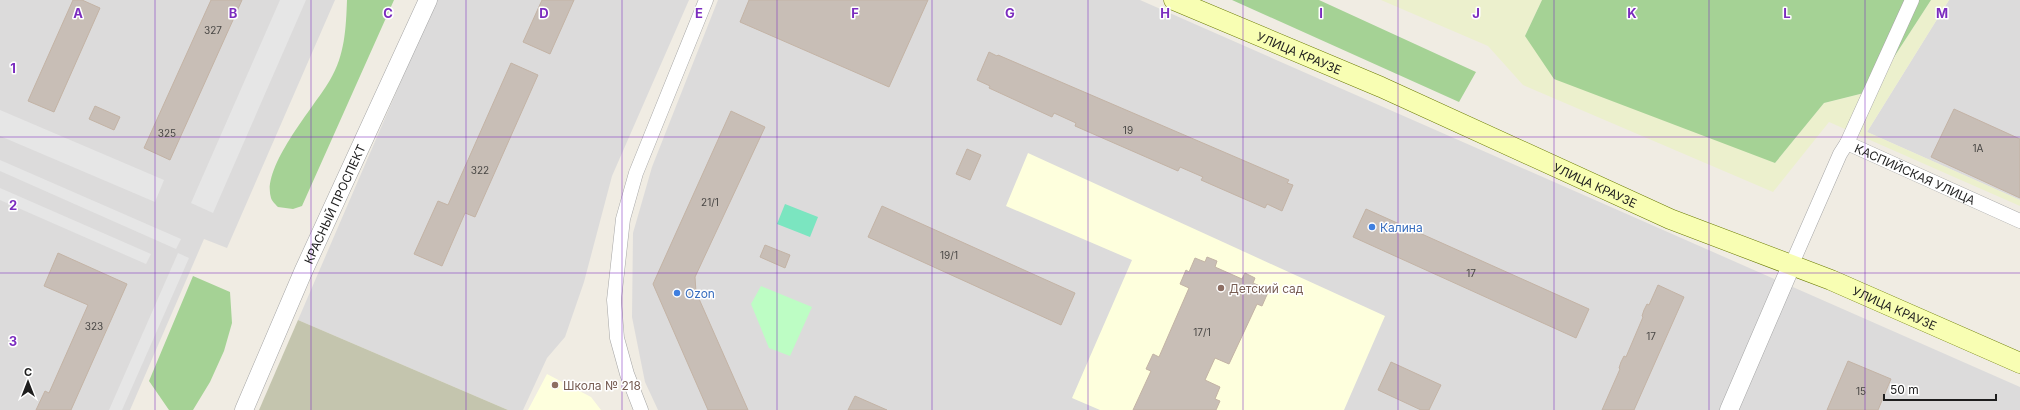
<svg xmlns="http://www.w3.org/2000/svg" width="2020" height="410" viewBox="0 0 2020 410" font-family="Inter,sans-serif">
<rect width="100%" height="100%" fill="#f0ece3"/>
<path fill="#dcdbdb" d="M0 0H335L227 248 204 239 130 410H0Z
M436 0H689L612 176 584 282 565 337 547 358 523 410H508L298 320Z
M718 0H1140L2020 387V410H658L645 382 632 317 633 233 652 167Z
M1949 0H2020V200L1867 132Z"/>
<path fill="#feffdd" d="M1028 153 1385 316 1344 410H1100L1072 398 1132 260 1006 206Z
M547 374 591 397 601 410H528Z"/>
<path fill="#c4c5ae" d="M298 320 508 410H259Z"/>
<path fill="#ecf0cd" d="M1381 0H1542L1525 36 1775 163 1824 103 1872 91 1931 0H1949L1867 132 2020 200V206L1829 122 1773 192 1523 85 1488 46Z"/>
<path fill="#a5d295" d="M347 0H394L302 206 293 209 278 207C276 205 272 201 271 198 261 167 315 106 330 80 345 55 346 28 347 0Z
M1232 0H1319L1476 72 1459 102Z
M1542 0H1931L1872 91 1824 103 1775 163 1554 79 1525 36Z
M193 276 230 292 232 323 224 351 210 382 193 410H169L149 381Z"/>
<path fill="#bdfdc4" d="M761 286 812 307 790 356 769 348 751 304Z"/>
<path fill="#7be5c0" d="M785 204 818 217 810 237 777 224Z"/>
<path fill="#e6e6e6" d="M280 0H306L213 213 191 203Z
M0 110 164 180 155 202 0 136Z
M0 160 181 239 176 249 0 171Z
M0 188 151 254 146 264 0 200Z
M178 253 189 258 122 410H109Z"/>
<path fill="#c8beb6" stroke="#c3b3a5" d="M73 0H82L100 8 54 112 28 101Z
M211 0H242L170 160 144 148Z
M542 0H574L550 54 523 42Z
M749 0H928L889 87 740 22Z
M989 52 997 56 998 55 1289 180 1287 183 1293 185 1282 211 1267 204 1265 208 1201 180 1203 177 1180 167 1178 171 1075 126 1076 123 1054 113 1052 117 989 88 990 86 977 80Z
M511 63 538 75 475 217 465 213 442 266 414 254 438 201 448 205Z
M95 106 120 117 114 130 89 119Z
M1954 109 2020 139V198L1931 157Z
M731 111 765 127 695 277 696 292 748 410H708L653 284Z
M967 149 981 155 970 180 956 174Z
M882 206 1075 293 1061 325 868 237Z
M1366 209 1589 309 1576 338 1353 237Z
M765 245 790 255 785 268 760 257Z
M58 253 127 284 71 410H36L45 391 49 393 88 305 44 286Z
M1207 257 1217 261 1215 267 1242 279 1245 273 1255 278 1253 283 1269 290 1262 306 1257 304 1229 364 1215 358 1205 380 1220 387 1215 399 1220 401 1216 410H1133L1151 371 1146 369 1153 354 1159 357 1189 288 1180 284 1186 270 1189 272 1195 258 1205 262Z
M1658 285 1684 297 1634 410H1602L1620 369 1619 368 1621 362 1624 356 1626 357 1643 317 1642 316 1644 310 1647 304 1649 305Z
M1848 361 1891 379 1878 410H1827Z
M1391 362 1441 385 1429 410H1421L1378 390Z
M855 396 887 410H848Z"/>
<g fill="none" stroke-linecap="round" stroke-linejoin="round">
<defs>
<g id="minor">
<path d="M1847 143 1912 0"/>
<path id="s1" d="M1791 266 1840 154 1847 143 2020 221"/>
<path d="M641 410 627 374 617 338 614 300 623 219 636 173 706 0"/>
</g>
<g id="tertiary">
<path id="s2" d="M244 410 303 272 428 0"/>
<path d="M1729 410 1791 266"/>
</g>
<g id="secondary">
<path id="s3" d="M1174 0 1381 87 1670 219 1831 280 2020 363"/>
</g>
</defs>
<use href="#minor" stroke="#a5a5a5" stroke-width="15"/>
<use href="#tertiary" stroke="#a5a5a5" stroke-width="19"/>
<use href="#secondary" stroke="#697a00" stroke-width="21"/>
<use href="#minor" stroke="#fff" stroke-width="14"/>
<use href="#tertiary" stroke="#fff" stroke-width="18"/>
<use href="#secondary" stroke="#f8feb3" stroke-width="20"/>
</g>
<path fill="none" stroke="#7b2cbf" stroke-width="1" stroke-opacity="0.55" d="M155 0V410M311 0V410M466 0V410M622 0V410M777 0V410M932 0V410M1088 0V410M1243 0V410M1398 0V410M1554 0V410M1709 0V410M1865 0V410M0 137H2020M0 273H2020"/>
<g fill="#3f7fe0" stroke="#fff" stroke-width="1.5">
<circle cx="1372" cy="227" r="4"/>
<circle cx="677" cy="293" r="4"/>
</g>
<g fill="#8d6e63" stroke="#fff" stroke-width="1.5">
<circle cx="1221" cy="288" r="4"/>
<circle cx="555" cy="385" r="4"/>
</g>
<g text-anchor="middle" dominant-baseline="central" stroke-width="3" stroke-linejoin="round" paint-order="stroke">
<g font-size="10" fill="#484644">
<text x="213" y="30">327</text>
<text x="1128" y="130">19</text>
<text x="167" y="133">325</text>
<text x="1978" y="148">1А</text>
<text x="480" y="170">322</text>
<text x="710" y="202">21/1</text>
<text x="949" y="255">19/1</text>
<text x="1471" y="273">17</text>
<text x="94" y="326">323</text>
<text x="1202" y="332">17/1</text>
<text x="1651" y="336">17</text>
<text x="1861" y="391">15</text>
</g>
<g font-size="12" fill="#1e1e1e" stroke="#fff">
<text stroke="none"><textPath href="#s3" startOffset="136">УЛИЦА КРАУЗЕ</textPath></text>
<text stroke="none"><textPath href="#s1" startOffset="210">КАСПИЙСКАЯ УЛИЦА</textPath></text>
<text stroke="none"><textPath href="#s3" startOffset="460">УЛИЦА КРАУЗЕ</textPath></text>
<text stroke="none"><textPath href="#s2" startOffset="225">КРАСНЫЙ ПРОСПЕКТ</textPath></text>
<text stroke="none"><textPath href="#s3" startOffset="784">УЛИЦА КРАУЗЕ</textPath></text>
</g>
<g font-size="12" fill="#366cbe" stroke="#fff" text-anchor="start">
<text x="1380" y="227">Калина</text>
<text x="685" y="293">Ozon</text>
</g>
<g font-size="12" fill="#785e54" stroke="#fff" text-anchor="start">
<text x="1229" y="288">Детский сад</text>
<text x="563" y="385">Школа № 218</text>
</g>
</g>
<g font-size="13" text-anchor="middle" font-weight="bold" fill="#7b2cbf" stroke="#fff" stroke-width="3" stroke-linejoin="round" paint-order="stroke">
<text x="78" y="18">A</text>
<text x="233" y="18">B</text>
<text x="388" y="18">C</text>
<text x="544" y="18">D</text>
<text x="699" y="18">E</text>
<text x="855" y="18">F</text>
<text x="1010" y="18">G</text>
<text x="1165" y="18">H</text>
<text x="1321" y="18">I</text>
<text x="1476" y="18">J</text>
<text x="1632" y="18">K</text>
<text x="1787" y="18">L</text>
<text x="1942" y="18">M</text>
<text x="13" y="73">1</text>
<text x="13" y="210">2</text>
<text x="13" y="346">3</text>
</g>
<g transform="translate(28 382)" stroke="#ffffff" stroke-width="3" paint-order="stroke">
<path d="M0-3L7 15L0 10L-7 15Z" fill="#1e1e1e"/>
<text y="-6" font-size="11" font-weight="bold" text-anchor="middle" fill="#1e1e1e">С</text>
</g>
<path d="M1884 394v6h112v-6" fill="none" stroke="#1e1e1e" stroke-width="2"/>
<text x="1890" y="394" font-size="12" fill="#1e1e1e" stroke="#ffffff" stroke-width="3" paint-order="stroke">50 m</text>
</svg>
